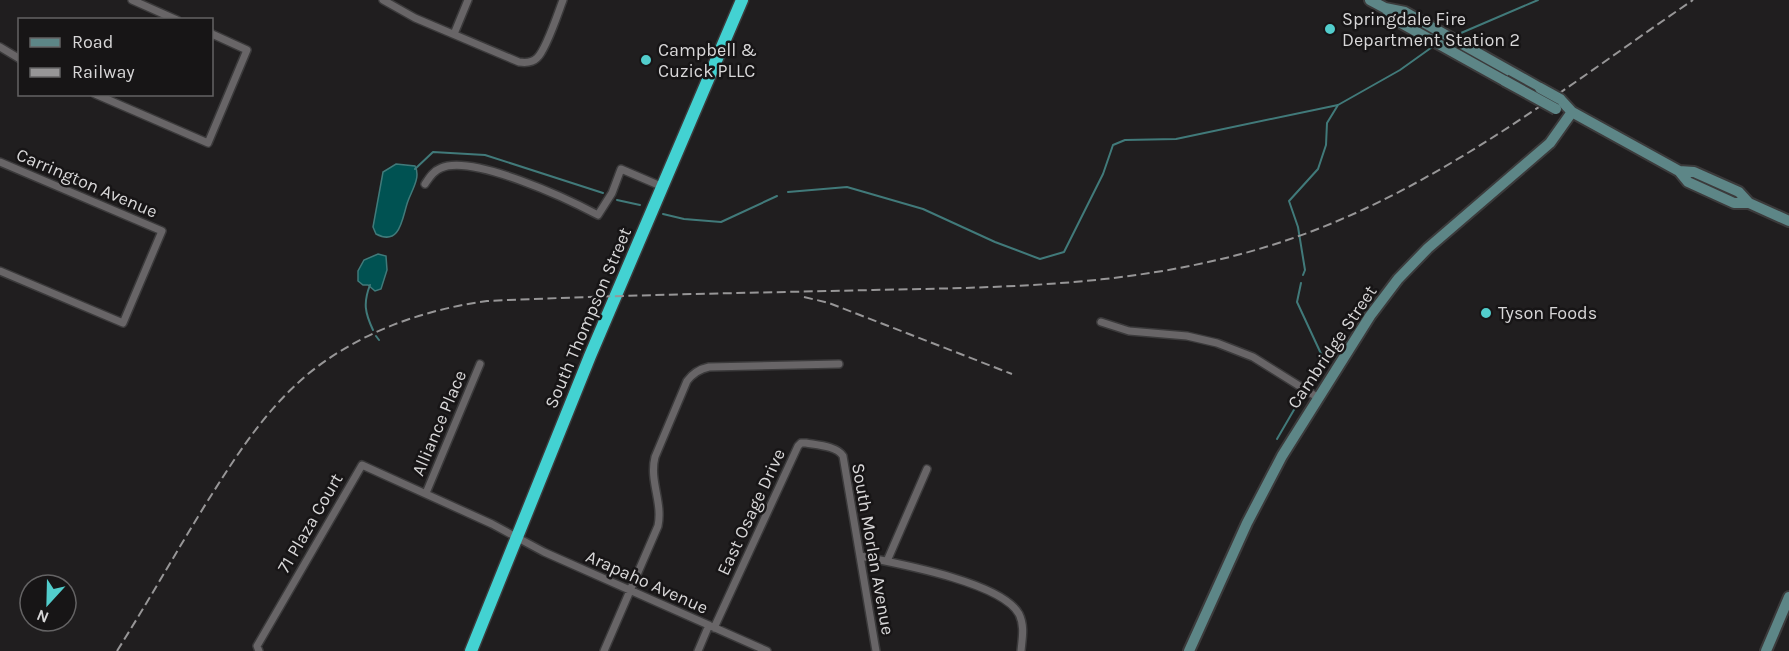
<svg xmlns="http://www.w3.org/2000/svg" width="1789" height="651" viewBox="0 0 1789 651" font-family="Karla,sans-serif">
<rect width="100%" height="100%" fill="#201e1f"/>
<path fill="#005252" stroke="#417a7a" stroke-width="1.5" d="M396 164 415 166C421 177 412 190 408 201 402 217 401 247 376 234L373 227 383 172Z
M378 254 386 256 387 270 381 289 375 291 368 285H363L358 281V271L364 260Z"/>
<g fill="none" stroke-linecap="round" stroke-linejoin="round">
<path stroke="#417a7a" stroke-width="2" d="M1454 36 1538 0
M415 169 433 152 485 155 603 193
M788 192 847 187 923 209 995 242 1040 259 1064 252 1103 174 1113 145 1125 140 1176 139 1338 105 1400 70 1435 45
M617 200 640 205
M663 214 684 219 721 222 777 196
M1303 275 1305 270 1298 227 1289 201 1318 169 1326 145 1327 123 1338 105
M1301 283 1297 302 1323 358V362L1310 384
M370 285C363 303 365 313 373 330
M376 336 379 340
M1277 439 1302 396"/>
<defs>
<path id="street" d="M132 0 177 20
M383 0 415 18 519 62C526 63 532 63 537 58 546 50 558 13 563 0
M454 34 468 0
M0 47 20 59
M95 94 208 143 247 50 212 34
M0 162 162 231 123 323 0 271
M425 184C429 178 433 171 441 168 472 154 568 199 598 215L612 193 621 169 663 187
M1101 322 1129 331 1187 336 1217 343 1253 357 1317 397
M426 493 480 364
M860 556C895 563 1002 582 1019 614 1025 626 1022 639 1021 651
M887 561 927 469
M714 628 798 446 801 443H806C817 445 837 446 843 456L876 651
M259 651 257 646 362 465 492 524 544 552 767 651
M604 651 658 526C663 502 649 481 655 457L687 381C693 373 699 369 709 367L839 364
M698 651 709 625"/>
<path id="secondary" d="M1370 0 1385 8 1405 12 1540 88
M1386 9 1399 22 1505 81
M1560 99 1572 112 1679 171 1694 172 1739 192 1749 203 1789 221
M1679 171 1688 182 1723 198 1734 203H1749
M1189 651 1247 523 1282 456 1370 316 1398 279 1428 248 1550 143 1572 112
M1766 651 1789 597"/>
<path id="highway" d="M471 651 590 356 742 0"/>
</defs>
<use href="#street" stroke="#3b3a3b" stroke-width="10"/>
<use href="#secondary" stroke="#3b3a3b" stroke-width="14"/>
<use href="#highway" stroke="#3b3a3b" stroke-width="15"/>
<use href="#street" stroke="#686567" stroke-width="7"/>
<use href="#secondary" stroke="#5d8687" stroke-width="10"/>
<use href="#highway" stroke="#43d2d2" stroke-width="12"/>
<path stroke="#979697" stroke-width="2" stroke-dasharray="9 4.5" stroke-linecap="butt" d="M804 297 829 303 1012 374
M117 651C148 602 176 552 207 502 236 456 265 410 308 374 360 332 422 310 487 301 616 295 744 293 873 290 1023 287 1166 286 1310 232 1450 179 1570 84 1693 0"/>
<defs>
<path id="secondary-bridge" d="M1505 81 1556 109
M1540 88 1560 99"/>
</defs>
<use href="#secondary-bridge" stroke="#3b3a3b" stroke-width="14" stroke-linecap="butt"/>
<use href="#secondary-bridge" stroke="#5d8687" stroke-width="10"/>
</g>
<g fill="#52cdcc" stroke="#171516" stroke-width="2">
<circle cx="1330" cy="29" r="6"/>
<circle cx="646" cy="60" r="6"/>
<circle cx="1486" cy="313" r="6"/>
</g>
<g text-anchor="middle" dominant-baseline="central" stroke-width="5" stroke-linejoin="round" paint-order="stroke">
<g font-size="18" fill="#d8d7d8" stroke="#171516" text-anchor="start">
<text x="1342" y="19">Springdale Fire<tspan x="1342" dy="21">Department Station 2</tspan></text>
<text x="658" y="50">Campbell &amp;<tspan x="658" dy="21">Cuzick PLLC</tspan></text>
<text x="1498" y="313">Tyson Foods</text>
</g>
<g font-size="18" fill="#d8d7d8" stroke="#171516">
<text transform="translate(87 183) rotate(23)">Carrington Avenue</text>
<text transform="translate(588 318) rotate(-67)">South Thompson Street</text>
<text transform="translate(1332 347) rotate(-56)">Cambridge Street</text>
<text transform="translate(439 423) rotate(-67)">Alliance Place</text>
<text transform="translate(751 512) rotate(-65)">East Osage Drive</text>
<text transform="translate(310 523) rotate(-60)">71 Plaza Court</text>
<text transform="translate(873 549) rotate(80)">South Morlan Avenue</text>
<text transform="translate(647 582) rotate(24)">Arapaho Avenue</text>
</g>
</g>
<rect x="18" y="18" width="195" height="78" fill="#171516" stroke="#646364" stroke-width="1.5"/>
<rect x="30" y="38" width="30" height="9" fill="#5d8687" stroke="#646364" stroke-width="1.5"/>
<text x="72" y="48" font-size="18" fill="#d8d7d8">Road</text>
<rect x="30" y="68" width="30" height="9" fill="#979697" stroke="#646364" stroke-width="1.5"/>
<text x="72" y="78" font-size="18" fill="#d8d7d8">Railway</text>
<g transform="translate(48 603) rotate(202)"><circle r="28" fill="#171516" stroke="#646364" stroke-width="1.5"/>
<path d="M0-4.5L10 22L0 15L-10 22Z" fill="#52cdcc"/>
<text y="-9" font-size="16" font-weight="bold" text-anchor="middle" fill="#d8d7d8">N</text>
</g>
</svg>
